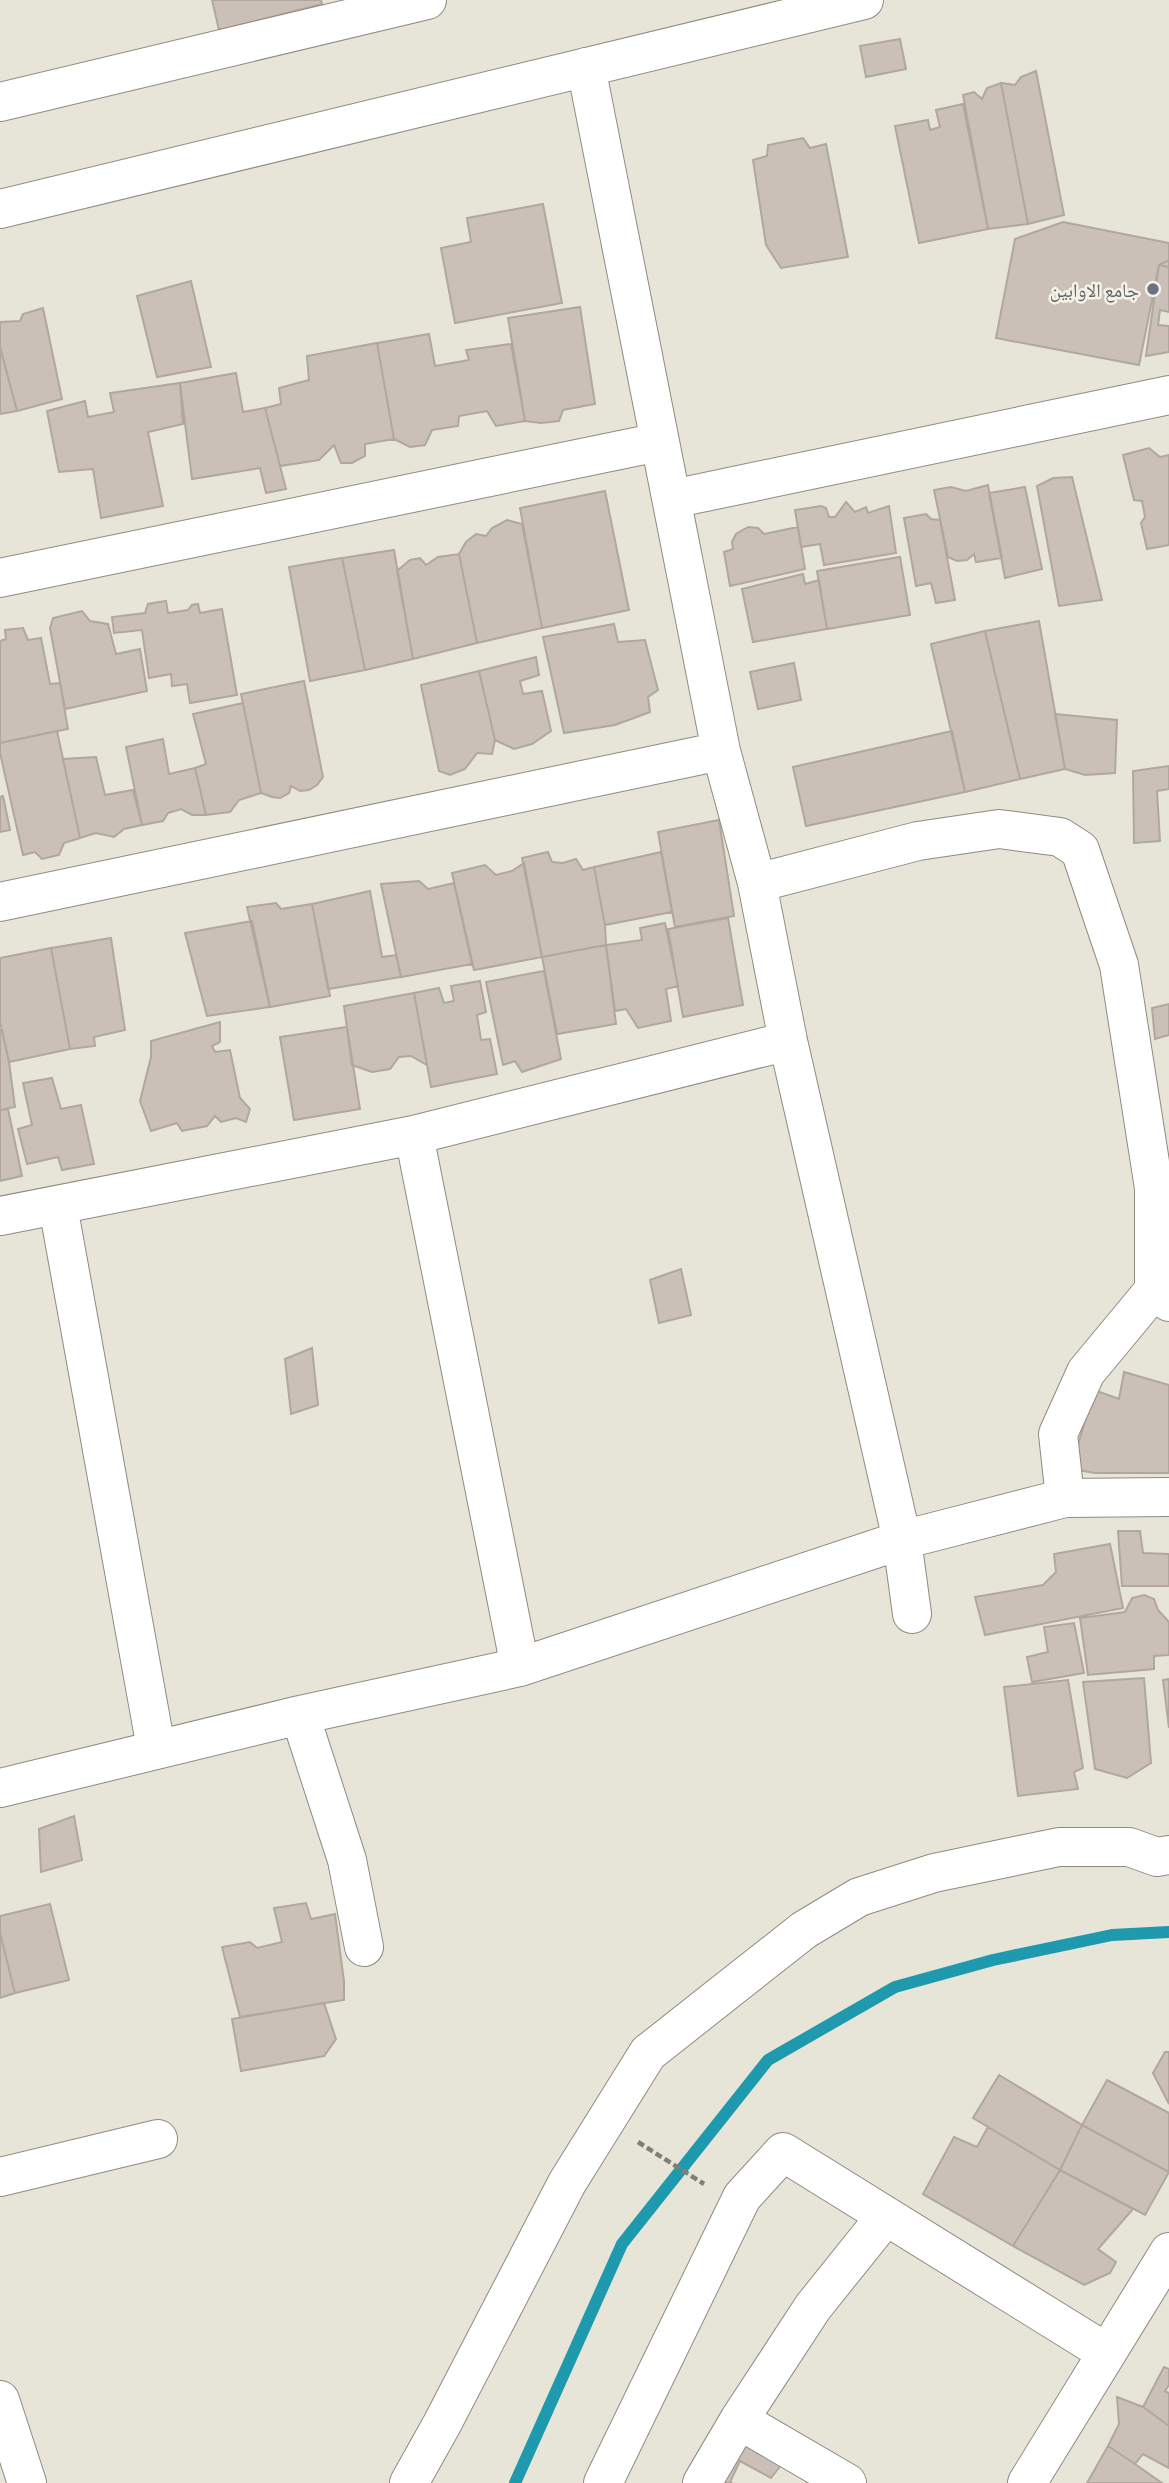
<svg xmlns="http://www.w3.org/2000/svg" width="1169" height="2483" viewBox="0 0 1169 2483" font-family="Commissioner,'Noto Naskh Arabic',sans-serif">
<rect width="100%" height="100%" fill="#e7e5d8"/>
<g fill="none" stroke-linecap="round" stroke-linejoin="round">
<path stroke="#1e99ad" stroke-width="12" d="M515 2483 622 2244 768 2060 895 1987 993 1960 1112 1935 1169 1932"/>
</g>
<path fill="#cbc0b7" stroke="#b1a79e" stroke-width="2" d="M212 0H321L322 4 219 30Z
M900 39 906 69 866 77 860 46Z
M1036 71 1064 215 1028 224 1001 83 1015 85 1021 77Z
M1001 83 1028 224 988 229 963 95 974 92 982 99 987 88Z
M963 104 988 229 919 243 895 126 928 120 930 130 940 127 936 110Z
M803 138 810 148 826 144 848 257 781 268 766 245 753 160 767 156 768 145Z
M543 204 562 303 455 323 441 248 471 242 467 218Z
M1063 222 1169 243V267L1159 265 1139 365 996 338 1015 239Z
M1169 260V312L1160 310 1158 325 1169 326V352L1146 356 1159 265Z
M191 281 211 367 157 377 137 296Z
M580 307 595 404 563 410 559 421 541 423 525 421 508 318Z
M43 308 62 399 17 411 0 347V322L20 321 23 314Z
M429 334 435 366 469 360 466 350 511 344 525 421 496 426 487 411 459 416 458 426 432 430 425 445 410 447 394 439 377 343Z
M377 343 394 439 365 444V456L352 463H341L334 445 319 460 280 466 265 408 281 404 279 388 309 380 307 356Z
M0 347 17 411 0 414Z
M236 373 243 412 265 408 286 489 266 493 260 468 192 479 180 383Z
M180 383 183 424 148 432 163 506 101 518 93 469 59 472 47 411 85 401 88 417 114 412 110 393Z
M1149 448 1160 457 1169 455V545L1147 549 1141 523 1145 517 1142 501 1134 500 1123 455Z
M1072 477 1102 600 1059 606 1037 486 1053 478Z
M988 485 1002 558 976 562 974 554 967 560 957 561 948 557 934 490 951 487 966 491Z
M1025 487 1042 569 1005 578 989 493Z
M605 491 629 610 542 628 520 508Z
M846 502 855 512 866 507 868 513 889 506 896 553 824 565 820 544 801 547 795 510 821 506 826 508 829 517H835Z
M926 514 931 519 940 520 955 600 936 603 931 583 916 586 904 518Z
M507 520 522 524 542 628 477 643 459 554 466 542 476 534 486 536 492 528Z
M748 527 758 528 764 534 798 527 805 569 730 586 724 552 733 549 732 542 736 534Z
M394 550 413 659 365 670 342 558Z
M459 554 477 643 413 659 397 571 410 560 420 558 426 565 438 557Z
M900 557 910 615 827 629 817 571Z
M342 558 365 670 310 681 289 567Z
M803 574 805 584 819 580 827 629 753 642 742 589Z
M166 601 168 613 188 610 192 605 198 604 200 613 222 609 237 695 190 703 187 684 172 686 171 674 149 678 142 630 114 633 112 617 145 613 148 604Z
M82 611 90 621 108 624 116 654 140 649 147 691 65 709 50 628 53 618Z
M1039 621 1065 769 1020 779 985 631Z
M614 624 618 642 645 640 658 690 648 697 650 712 615 725 564 733 543 637Z
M23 628 28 640 41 638 50 684 60 683 68 729 0 743V641L6 639 5 630Z
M985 631 1020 779 965 792 931 644Z
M536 657 539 675 520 681 523 694 542 691 551 731 532 744 514 749 495 740 479 671Z
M794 663 801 700 758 709 750 672Z
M479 671 495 740 492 754 477 753 465 769 450 775 439 771 421 685Z
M304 681 323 777 317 785 309 790 300 791 291 786 289 793 280 798 272 797 261 793 241 694Z
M243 703 261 793 239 800 230 812 206 815 195 768 206 764 193 714Z
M1055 714 1117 720 1115 773 1085 775 1065 769Z
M57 731 80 838 64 843 59 855 42 859 35 852 23 855 0 753V743Z
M952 731 965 792 806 826 793 767Z
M163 739 169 774 195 768 206 815H192L181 809 168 813 163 821 142 825 126 747Z
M96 757 105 795 133 790 142 825 124 829 114 837 96 833 80 838 63 759Z
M1169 766V789L1157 791 1160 841 1134 843 1133 771Z
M3 796 10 830 0 832V797Z
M719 820 734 916 675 927 658 832Z
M548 852 552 862 563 863 576 859 583 870 594 867 605 925 606 945 542 957 522 858Z
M661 852 672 912 605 925 594 867Z
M524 863 542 957 474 970 452 873 485 865 496 875 512 871Z
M419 881 428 889 454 883 472 964 401 977 381 884Z
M370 891 382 957 396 955 401 977 328 989 312 904Z
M276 903 281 909 312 904 330 996 270 1007 247 907Z
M728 918 743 1005 683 1017 668 929Z
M252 921 270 1007 207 1016 185 933Z
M665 923 678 986 666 989 671 1021 638 1028 626 1009 615 1011 606 945 642 940 640 928Z
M111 938 125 1030 94 1037 95 1046 70 1049 51 948Z
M606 945 616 1024 557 1034 542 957Z
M51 948 70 1049 9 1062 0 1022V958Z
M544 971 561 1059 522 1072 515 1061 503 1065 486 982Z
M480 981 486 1012 477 1015 481 1040 490 1039 497 1074 431 1087 414 993 439 988 444 1003 454 1001 451 986Z
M414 993 427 1065 411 1056 399 1057 390 1069 372 1072 352 1065 344 1006Z
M1169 1004V1035L1155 1039 1152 1008Z
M220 1022V1042L212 1046 215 1052 230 1050 240 1098 250 1109 246 1122 236 1118 221 1122 215 1116 207 1126 182 1131 177 1123 151 1131 140 1101 151 1057V1041Z
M347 1027 360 1109 294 1120 280 1037Z
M0 1030H2L9 1062 15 1107 0 1110Z
M52 1078 61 1109 81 1105 94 1164 62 1170 58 1157 27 1164 18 1129 32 1125 23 1083Z
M8 1109 22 1176 0 1181V1110Z
M681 1269 691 1315 659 1323 650 1280Z
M312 1348 318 1405 291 1414 285 1359Z
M1124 1372 1169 1385V1473H1095L1071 1469 1094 1390 1119 1399Z
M1118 1531H1140L1143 1553 1169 1554V1586H1122Z
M1110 1544 1123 1608 985 1635 975 1597 1043 1585 1056 1572 1054 1554Z
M1144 1595 1154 1599 1158 1610 1169 1622V1655L1154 1656V1669L1088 1675 1080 1618 1125 1612 1132 1598Z
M1074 1623 1084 1673 1032 1682 1027 1657 1048 1652 1044 1627Z
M1144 1678 1151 1763 1127 1778 1095 1769 1083 1682Z
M1169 1679V1728L1163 1680Z
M1068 1680 1083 1768 1074 1772 1078 1789 1018 1796 1004 1687Z
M74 1816 82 1860 41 1872 39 1829Z
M306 1903 311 1919 335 1914 344 1981V2000L240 2017 222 1947 250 1942 257 1948 282 1942 274 1908Z
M50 1904 69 1980 15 1993 0 1933V1916Z
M0 1933 15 1993 0 1998Z
M324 2003 336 2039 324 2056 241 2071 232 2019Z
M1165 2052H1169V2104L1153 2073Z
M999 2075 1082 2125 1060 2170 973 2118Z
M1107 2080 1169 2113V2172L1082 2125Z
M1082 2125 1169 2172 1145 2215 1060 2170Z
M988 2127 1060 2170 1013 2246 923 2194 954 2137 977 2147Z
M1060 2170 1133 2209 1098 2249 1116 2262 1110 2273 1084 2285 1013 2246Z
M1164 2367 1169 2369V2385L1165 2391 1169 2393V2426L1143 2407Z
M1117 2397 1143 2407 1169 2426V2468L1143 2454 1135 2464 1108 2446 1119 2424Z
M739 2431 788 2456 771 2478 740 2461 730 2482 732 2483H706Z
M1108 2446 1135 2464 1162 2483H1087Z"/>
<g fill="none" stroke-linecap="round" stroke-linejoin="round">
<defs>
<path id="street" d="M586 67 721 751 757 883 788 1041 902 1540 912 1614
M672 499 1169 395
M0 578 659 442
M757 883 918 841 999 829 1060 837 1080 850 1119 965 1154 1188V1290L1169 1302
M0 902 721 751
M414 1135 520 1667
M58 1206 156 1748
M0 1216 414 1135 788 1041
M1065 1498 1058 1434 1086 1372 1154 1290
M300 1715 347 1860 364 1947
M0 1788 300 1715 520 1667 902 1540 1065 1498 1169 1497
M0 2177 158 2139
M0 2400 27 2483
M739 2420 847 2483
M409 2483 442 2424 567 2183 648 2053 804 1930 859 1897 934 1873 1059 1847H1129L1157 1857 1169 1855
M603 2483 742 2197 783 2152 1107 2353
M702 2483 739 2420 813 2307 886 2216
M1027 2483 1169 2252"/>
<path id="secondary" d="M0 102 427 0
M0 209 864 0"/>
</defs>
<use href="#street" stroke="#8e8b80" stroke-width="40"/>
<use href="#secondary" stroke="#8e8b80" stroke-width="40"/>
<path stroke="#807e75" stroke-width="4.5" stroke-dasharray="7 3.5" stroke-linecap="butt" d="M638 2142 704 2184"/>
<use href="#street" stroke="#fff" stroke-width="38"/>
<use href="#secondary" stroke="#fff" stroke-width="38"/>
</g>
<circle fill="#6b7280" stroke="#f5f2e5" stroke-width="2.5" cx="1153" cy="289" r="7"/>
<g text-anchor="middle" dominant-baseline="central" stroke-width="5" stroke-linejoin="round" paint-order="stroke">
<g font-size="19" fill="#5b616d" stroke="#f5f2e5" text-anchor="end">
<text x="1139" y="289">جامع الاوابين</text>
</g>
</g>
</svg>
